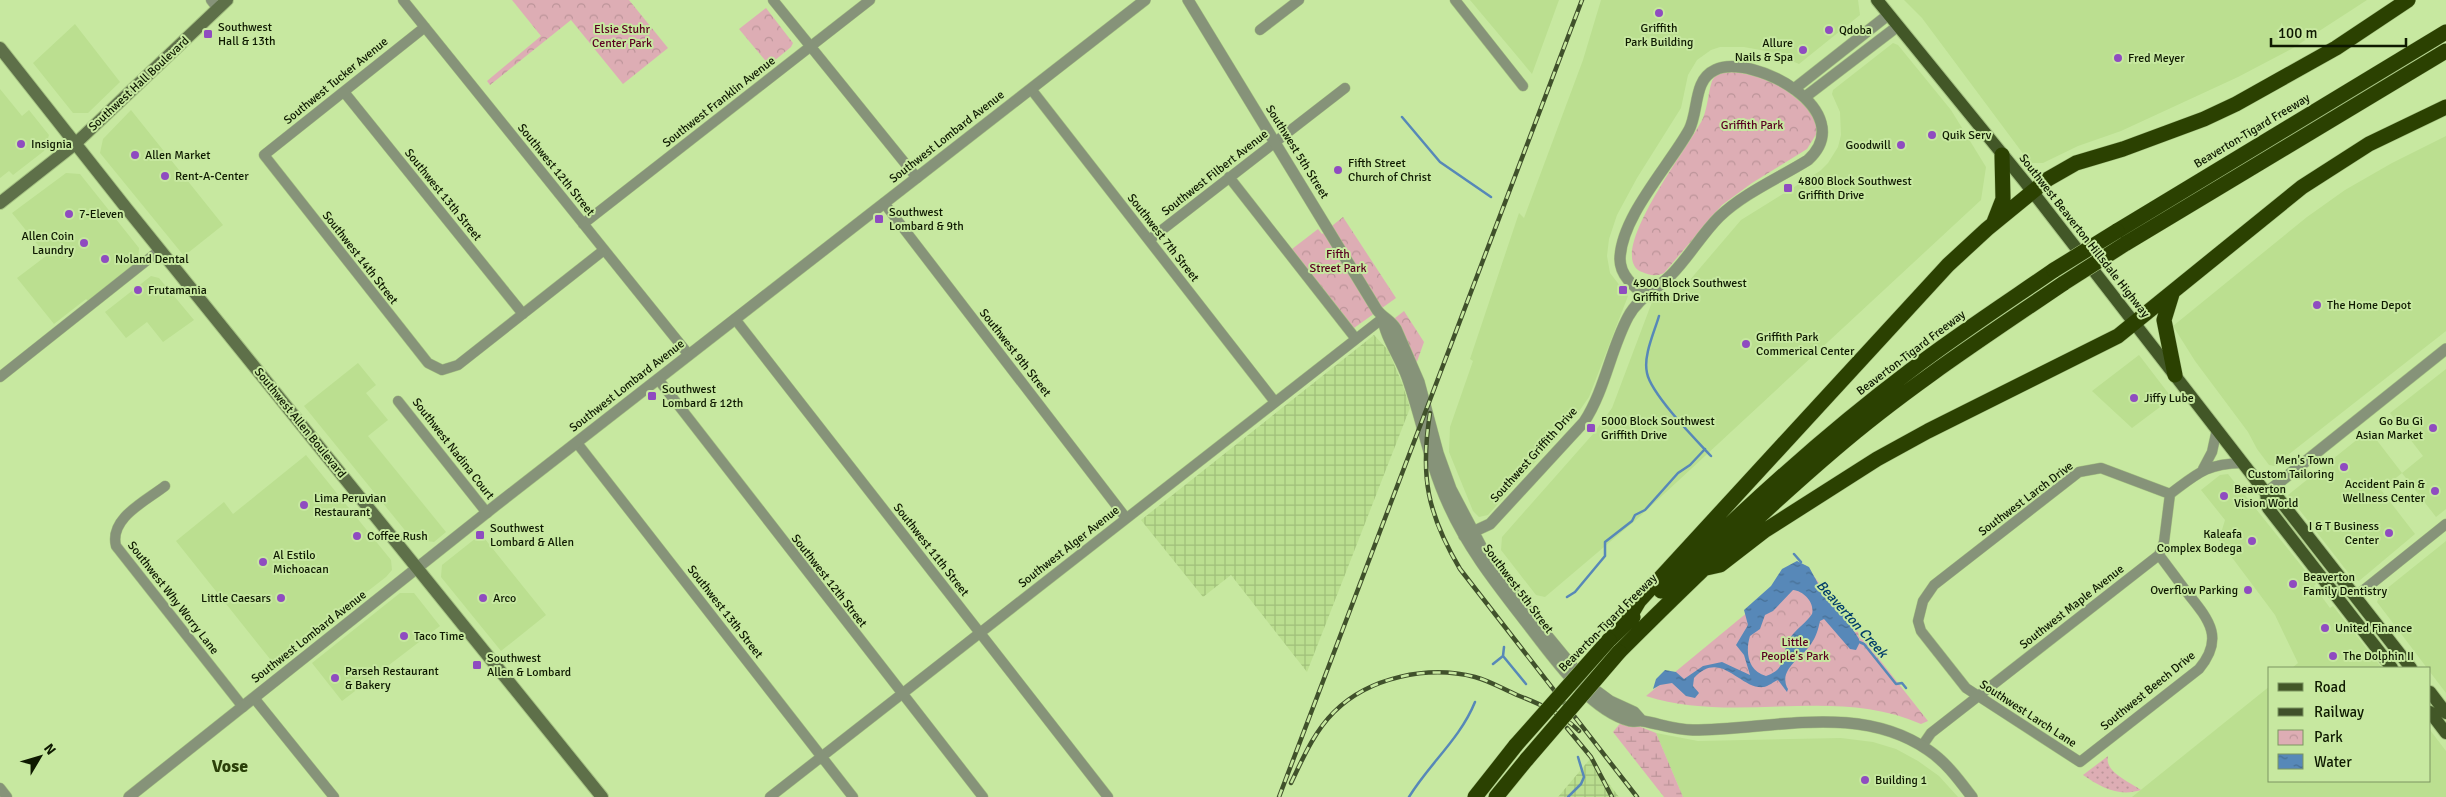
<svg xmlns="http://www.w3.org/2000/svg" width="2446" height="797" viewBox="0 0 2446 797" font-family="Signika,sans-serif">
<defs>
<pattern id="industrial-grid" width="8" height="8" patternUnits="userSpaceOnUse" patternTransform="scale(1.25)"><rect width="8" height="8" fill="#bbdf90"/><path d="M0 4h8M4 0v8" fill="none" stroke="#a0bf7a"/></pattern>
<pattern id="grass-dots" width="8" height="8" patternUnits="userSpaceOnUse" patternTransform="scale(1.25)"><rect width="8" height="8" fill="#ddadb4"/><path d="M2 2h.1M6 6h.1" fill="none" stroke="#bc9499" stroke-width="1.8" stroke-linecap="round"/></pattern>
<pattern id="wetland-marsh" width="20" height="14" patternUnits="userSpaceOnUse" patternTransform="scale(1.25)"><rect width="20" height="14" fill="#ddadb4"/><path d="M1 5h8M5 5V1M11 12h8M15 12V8" fill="none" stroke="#bc9499"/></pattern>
<pattern id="park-crowns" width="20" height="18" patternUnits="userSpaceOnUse" patternTransform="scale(1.25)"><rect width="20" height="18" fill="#ddadb4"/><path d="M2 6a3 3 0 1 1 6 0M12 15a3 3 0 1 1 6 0" fill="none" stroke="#bc9499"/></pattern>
<pattern id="water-ripples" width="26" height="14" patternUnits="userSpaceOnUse" patternTransform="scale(1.25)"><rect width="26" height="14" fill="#5788b8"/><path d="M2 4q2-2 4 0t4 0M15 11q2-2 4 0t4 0" fill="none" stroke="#466e93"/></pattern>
</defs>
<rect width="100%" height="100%" fill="#c7e8a0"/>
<path fill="#bbdf90" d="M1470 0H1559L1532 74 1512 50Z
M1601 0H1858L1860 15 1799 64 1771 52 1744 47H1720L1711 50 1697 60 1688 75 1681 108 1637 178 1617 215 1609 239 1607 256 1610 273 1628 296 1589 397 1575 417 1488 515 1479 517 1473 511 1449 452 1450 427 1473 361 1470 359 1519 213 1524 218 1583 60Z
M1904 0H2367L2293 48 2238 77 2121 131 2078 146 2043 163H2030L1922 18Z
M75 24 120 82 88 113H73L33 63Z
M1893 43 1898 45 1951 110 1986 167 1981 200 1637 519 1545 597 1536 595 1501 550 1502 537 1593 434 1612 408 1652 302 1677 295 1741 220 1820 171 1828 163 1838 147 1841 135 1840 112 1832 94 1833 90Z
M0 89 22 116 29 110 49 135 44 151 13 175 9 171 0 178Z
M131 110 223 225 184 256 100 153 103 139Z
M2446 136V331L2274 466 2269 465 2257 449 2248 432 2195 361 2173 326 2307 217 2345 190 2392 163Z
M66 173 80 174 139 248 138 261 88 301 86 299 54 324 17 278 50 253 45 254 12 213Z
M151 276 159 278 194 320 163 342 147 322 126 338 105 312Z
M2139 355 2172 398 2132 428 2092 391Z
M358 363 376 385 366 393 388 420 368 436 446 532 434 542 412 539 304 406Z
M2446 369V509L2436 517 2402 473 2381 490 2415 534 2359 581 2353 579 2288 495 2369 430 2402 473 2423 456 2390 413Z
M306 455 391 560 392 570 386 577 274 664 176 541 224 502 233 514Z
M2228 474 2316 584 2314 586 2330 608 2333 606 2382 668H2292L2298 663 2275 615 2219 540 2225 520 2201 490 2220 475Z
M481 534 546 615 501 651 441 577 442 565Z
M2446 541V693L2430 672V668H2427L2377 602 2380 594Z
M400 593H414L440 626 342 701 312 663Z
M2270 686V781H2430V730L2446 751V797H2132Z
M1656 733 1698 741 1841 738 1873 742 1896 749 1918 761 1939 776 1958 797H1683Z"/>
<path fill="url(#industrial-grid)" d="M1374 335 1388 350 1402 383 1410 408 1307 672 1231 575 1203 597 1141 520Z
M1590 759 1619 797H1558Z"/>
<path fill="url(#grass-dots)" d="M2108 756C2104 772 2130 782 2141 790 2119 797 2102 788 2083 775Z"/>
<path fill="url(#wetland-marsh)" d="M1623 720 1656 733 1683 797H1664L1613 732Z"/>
<path fill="url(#park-crowns)" d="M512 0H629L668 48 623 84 571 20 490 85 487 81 541 36Z
M766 8 793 43 791 47 769 65 739 29Z
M1727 70 1774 80 1815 114 1817 133 1807 149 1752 183 1722 205 1664 273C1656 277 1649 275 1642 272 1602 256 1693 142 1703 118 1708 106 1708 93 1712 81L1715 76Z
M1343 217 1396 298 1354 328 1292 249 1318 229 1322 234Z
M1404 311 1424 342 1414 370 1381 329Z
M1805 565 1928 721 1921 724C1834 685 1736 725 1646 696Z"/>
<path fill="url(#water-ripples)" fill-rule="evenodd" d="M1797 561 1809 567 1821 589 1840 609 1859 639V644L1856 650 1850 649 1824 619 1820 621C1818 630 1816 637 1811 644 1802 658 1777 670 1788 689L1787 692 1778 680C1773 682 1769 686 1764 687 1740 690 1721 648 1694 678L1693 686 1699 693 1695 698 1686 696 1672 683 1660 685 1653 689 1656 679 1665 670 1676 672 1684 679 1703 666 1722 662 1750 675 1744 655 1736 645 1748 625 1744 610 1771 586 1782 569ZM1793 590C1804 591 1815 603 1812 614 1806 623 1796 629 1790 638 1780 654 1789 668 1766 676 1748 671 1745 652 1750 636L1760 629 1765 615 1773 611Z"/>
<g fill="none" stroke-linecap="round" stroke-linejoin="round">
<path stroke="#5788b8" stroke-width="2.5" d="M1402 117 1440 162 1491 197
M1659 316C1654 333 1643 356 1647 373 1651 394 1696 440 1711 456
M1794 554 1801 562
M1567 597 1575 592 1605 556V542L1632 521 1635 515 1645 510 1678 473 1690 465 1705 449
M1857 641 1864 644 1896 684 1902 683 1906 688
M1503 656 1526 684
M1493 664 1503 656 1504 647
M1409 797C1429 764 1460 739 1475 702
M1568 797 1581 784 1584 777 1578 757"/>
<defs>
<path id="minor" d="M211 0 218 9
M403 0 689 355
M773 0 917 178
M1455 0 1523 86
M425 27 264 155 428 363 442 370 458 365 604 250
M1260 30 1299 0
M1031 89 1275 402
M344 92 523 314
M1229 177 1356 339
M884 203 1126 518
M583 224 870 0
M1149 240 1345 88
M735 319 1108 797
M0 377 160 250
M658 379 983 797
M398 401 487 513
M577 443 853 797
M2203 469 2212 452 2217 429
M165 486C146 501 109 518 116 546L243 707
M2159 555C2169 568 2179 582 2189 595 2210 621 2224 639 2199 669L2080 762 1966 688 1921 631 1918 621 1923 601 1934 585 2079 472 2101 468 2170 494
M2355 597 2446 524
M254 698 334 797
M1922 746 1931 733 2159 555 2164 542 2170 494C2198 473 2206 464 2242 463
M0 788 7 797
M770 797 1383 318"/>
<path id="tertiary" d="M1188 0 1377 310C1383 318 1391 320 1396 329L1419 382 1438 453 1451 489 1483 550 1545 633 1587 684 1610 701 1634 712 1642 721
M1794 89 1888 15
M1805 97 1898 26
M1383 318C1384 335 1401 359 1407 377 1422 419 1429 463 1448 504 1468 549 1498 586 1528 625 1553 657 1589 710 1630 721 1634 722 1639 720 1643 721 1660 724 1675 730 1693 730 1771 730 1859 702 1928 750 1946 762 1959 780 1972 797
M2266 493 2446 349
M1464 536 1490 524 1584 422C1605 390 1610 351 1628 317 1638 298 1656 290 1671 275 1689 257 1701 235 1719 217 1744 193 1779 178 1808 160 1861 111 1752 52 1715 70 1693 80 1699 111 1689 130 1669 166 1621 217 1620 259 1620 275 1633 286 1645 295
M129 797 495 506 1145 0"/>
<path id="secondary" d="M0 48 127 209 602 797
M0 203 75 144 227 0"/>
<path id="primary" d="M1877 0 2025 182 2266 493 2279 499 2411 668
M2266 493 2268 508 2392 668
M2430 692 2446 713
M2430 712 2446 733"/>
<path id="motorway" d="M1994 222 2003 199 2002 155
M2117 231 2446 32
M2125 244 2446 51
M2172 294 2164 320 2175 375
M1702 569 1720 565 1764 531 1877 459 1928 431 2118 336 2302 187 2369 144 2446 107
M1661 591C1740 512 1822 437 1911 370 1957 335 2006 303 2054 270
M1626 623 1639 601 1948 265 1987 229 2048 179 2076 163 2123 149 2204 119 2236 104 2336 48 2408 0
M1609 640 1633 617
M1619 652C1689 582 1759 514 1834 450 1906 388 1986 336 2064 283
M1475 797 1516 745
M1496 797 1527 759"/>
</defs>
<use href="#minor" stroke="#a6c383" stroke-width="11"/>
<use href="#tertiary" stroke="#a6c383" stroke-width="12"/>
<use href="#secondary" stroke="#a6c383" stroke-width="14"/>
<use href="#primary" stroke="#a6c383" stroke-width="14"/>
<use href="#motorway" stroke="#a6c383" stroke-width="16"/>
<use href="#minor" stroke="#869379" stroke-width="10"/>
<use href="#tertiary" stroke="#869379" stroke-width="11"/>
<use href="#secondary" stroke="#5e7049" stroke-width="12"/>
<use href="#primary" stroke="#425727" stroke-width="12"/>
<use href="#motorway" stroke="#2b4101" stroke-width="15"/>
<defs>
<path id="rail" d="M1430 413C1420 476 1427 513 1460 569L1637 797
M1567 728 1591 757 1612 797
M1291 783C1303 758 1314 732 1334 712 1369 677 1428 665 1475 677 1490 681 1503 689 1517 695 1540 704 1561 713 1579 731
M1279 797 1582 0"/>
</defs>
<use href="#rail" stroke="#40512b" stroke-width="4.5"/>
<use href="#rail" stroke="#c7e8a0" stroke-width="2.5" stroke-dasharray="8" stroke-linecap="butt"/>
<defs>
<path id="motorway-bridge" d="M2054 270 2117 231
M2064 283 2125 244
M1516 745 1609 640
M1527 759 1619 652"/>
</defs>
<use href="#motorway-bridge" stroke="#a6c383" stroke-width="16" stroke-linecap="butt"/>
<use href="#motorway-bridge" stroke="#2b4101" stroke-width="15"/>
</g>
<g fill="#8f4cc0" stroke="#c7e8a0" stroke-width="2">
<circle cx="1659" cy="13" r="5"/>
<circle cx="1829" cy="30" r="5"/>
<rect x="203" y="29" width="10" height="10" rx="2.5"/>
<circle cx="1803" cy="50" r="5"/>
<circle cx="2118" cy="58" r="5"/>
<circle cx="1932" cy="135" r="5"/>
<circle cx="21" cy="144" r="5"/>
<circle cx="1901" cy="145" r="5"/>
<circle cx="135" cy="155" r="5"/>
<circle cx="1338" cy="170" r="5"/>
<circle cx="165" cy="176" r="5"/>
<rect x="1783" y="183" width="10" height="10" rx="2.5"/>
<circle cx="69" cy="214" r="5"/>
<rect x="874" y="214" width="10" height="10" rx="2.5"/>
<circle cx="84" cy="243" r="5"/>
<circle cx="105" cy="259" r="5"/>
<circle cx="138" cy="290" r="5"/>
<rect x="1618" y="285" width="10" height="10" rx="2.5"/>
<circle cx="2317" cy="305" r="5"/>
<circle cx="1746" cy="344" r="5"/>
<rect x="647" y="391" width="10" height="10" rx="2.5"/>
<circle cx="2134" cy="398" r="5"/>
<rect x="1586" y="423" width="10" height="10" rx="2.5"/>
<circle cx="2433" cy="428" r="5"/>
<circle cx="2344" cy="467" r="5"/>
<circle cx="2435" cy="491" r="5"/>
<circle cx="2224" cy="496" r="5"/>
<circle cx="304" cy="505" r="5"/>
<circle cx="2389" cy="533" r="5"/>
<rect x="475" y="530" width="10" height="10" rx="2.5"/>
<circle cx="357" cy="536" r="5"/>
<circle cx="2252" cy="541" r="5"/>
<circle cx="263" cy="562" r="5"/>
<circle cx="2293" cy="584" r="5"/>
<circle cx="2248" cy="590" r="5"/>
<circle cx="281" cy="598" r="5"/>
<circle cx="483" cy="598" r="5"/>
<circle cx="2325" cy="628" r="5"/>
<circle cx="404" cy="636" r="5"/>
<circle cx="2333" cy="656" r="5"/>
<rect x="472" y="660" width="10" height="10" rx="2.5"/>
<circle cx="335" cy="678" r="5"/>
<circle cx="1865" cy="780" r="5"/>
</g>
<g text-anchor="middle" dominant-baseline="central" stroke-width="4" stroke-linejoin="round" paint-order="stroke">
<g font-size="12" fill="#0e1900" stroke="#c7e8a0" text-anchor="start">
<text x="218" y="27">Southwest<tspan x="218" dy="14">Hall &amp; 13th</tspan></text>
<text x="1659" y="28" text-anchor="middle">Griffith<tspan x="1659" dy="14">Park Building</tspan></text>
<text x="1839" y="30">Qdoba</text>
<text x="1793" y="43" text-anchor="end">Allure<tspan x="1793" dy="14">Nails &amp; Spa</tspan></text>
<text x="2128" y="58">Fred Meyer</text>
<text x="1942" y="135">Quik Serv</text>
<text x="31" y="144">Insignia</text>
<text x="1891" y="145" text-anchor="end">Goodwill</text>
<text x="145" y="155">Allen Market</text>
<text x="1348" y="163">Fifth Street<tspan x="1348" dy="14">Church of Christ</tspan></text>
<text x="175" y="176">Rent-A-Center</text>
<text x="1798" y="181">4800 Block Southwest<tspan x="1798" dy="14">Griffith Drive</tspan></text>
<text x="889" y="212">Southwest<tspan x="889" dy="14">Lombard &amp; 9th</tspan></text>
<text x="79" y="214">7-Eleven</text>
<text x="74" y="236" text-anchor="end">Allen Coin<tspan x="74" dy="14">Laundry</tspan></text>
<text x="115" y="259">Noland Dental</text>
<text x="1633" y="283">4900 Block Southwest<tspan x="1633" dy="14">Griffith Drive</tspan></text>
<text x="148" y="290">Frutamania</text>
<text x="2327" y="305">The Home Depot</text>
<text x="1756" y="337">Griffith Park<tspan x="1756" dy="14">Commerical Center</tspan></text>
<text x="662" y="389">Southwest<tspan x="662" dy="14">Lombard &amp; 12th</tspan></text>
<text x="2144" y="398">Jiffy Lube</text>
<text x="1601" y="421">5000 Block Southwest<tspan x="1601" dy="14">Griffith Drive</tspan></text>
<text x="2423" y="421" text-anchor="end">Go Bu Gi<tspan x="2423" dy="14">Asian Market</tspan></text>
<text x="2334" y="460" text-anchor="end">Men's Town<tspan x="2334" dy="14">Custom Tailoring</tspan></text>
<text x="2425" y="484" text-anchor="end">Accident Pain &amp;<tspan x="2425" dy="14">Wellness Center</tspan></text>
<text x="2234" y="489">Beaverton<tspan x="2234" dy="14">Vision World</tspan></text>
<text x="314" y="498">Lima Peruvian<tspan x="314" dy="14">Restaurant</tspan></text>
<text x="2379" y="526" text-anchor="end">I &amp; T Business<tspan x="2379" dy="14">Center</tspan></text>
<text x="490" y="528">Southwest<tspan x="490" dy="14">Lombard &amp; Allen</tspan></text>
<text x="2242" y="534" text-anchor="end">Kaleafa<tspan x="2242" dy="14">Complex Bodega</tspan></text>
<text x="367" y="536">Coffee Rush</text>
<text x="273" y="555">Al Estilo<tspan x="273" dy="14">Michoacan</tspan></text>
<text x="2303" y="577">Beaverton<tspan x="2303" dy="14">Family Dentistry</tspan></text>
<text x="2238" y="590" text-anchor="end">Overflow Parking</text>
<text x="271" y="598" text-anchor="end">Little Caesars</text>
<text x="493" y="598">Arco</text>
<text x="2335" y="628">United Finance</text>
<text x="414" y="636">Taco Time</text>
<text x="2343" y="656">The Dolphin II</text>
<text x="487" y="658">Southwest<tspan x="487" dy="14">Allen &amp; Lombard</tspan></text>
<text x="345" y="671">Parseh Restaurant<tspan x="345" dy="14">&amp; Bakery</tspan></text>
<text x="1875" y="780">Building 1</text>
</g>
<g font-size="12" fill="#5a0021" stroke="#c7e8a0">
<text x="622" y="29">Elsie Stuhr<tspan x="622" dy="14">Center Park</tspan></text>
<text x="1752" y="125">Griffith Park</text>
<text x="1338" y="254">Fifth<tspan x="1338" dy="14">Street Park</tspan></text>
<text x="1795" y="642">Little<tspan x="1795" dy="14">People's Park</tspan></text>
</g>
<g font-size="12" fill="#0e1900" stroke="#c7e8a0">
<text transform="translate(336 81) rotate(-39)">Southwest Tucker Avenue</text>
<text transform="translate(139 84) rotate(-43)">Southwest Hall Boulevard</text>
<text transform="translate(719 102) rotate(-38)">Southwest Franklin Avenue</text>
<text transform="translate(2252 131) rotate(-31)">Beaverton-Tigard Freeway</text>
<text transform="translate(947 137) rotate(-38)">Southwest Lombard Avenue</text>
<text transform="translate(1297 152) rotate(58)">Southwest 5th Street</text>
<text transform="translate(556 170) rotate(51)">Southwest 12th Street</text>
<text transform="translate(1215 173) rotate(-38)">Southwest Filbert Avenue</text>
<text transform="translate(443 195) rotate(51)">Southwest 13th Street</text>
<text transform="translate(2084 236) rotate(52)">Southwest Beaverton Hillsdale Highway</text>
<text transform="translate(1163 238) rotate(52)">Southwest 7th Street</text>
<text transform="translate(360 258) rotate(52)">Southwest 14th Street</text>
<text transform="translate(1015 353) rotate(52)">Southwest 9th Street</text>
<text transform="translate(1911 353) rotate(-37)">Beaverton-Tigard Freeway</text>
<text transform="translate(627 386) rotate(-38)">Southwest Lombard Avenue</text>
<text transform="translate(300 423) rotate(51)">Southwest Allen Boulevard</text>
<text transform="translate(453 449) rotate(52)">Southwest Nadina Court</text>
<text transform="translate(1534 455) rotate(-48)">Southwest Griffith Drive</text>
<text transform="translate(2026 499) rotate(-37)">Southwest Larch Drive</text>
<text transform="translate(1069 547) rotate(-38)">Southwest Alger Avenue</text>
<text transform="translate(931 550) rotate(52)">Southwest 11th Street</text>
<text transform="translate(829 581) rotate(52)">Southwest 12th Street</text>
<text transform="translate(1518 589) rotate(53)">Southwest 5th Street</text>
<text transform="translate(173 598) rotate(52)">Southwest Why Worry Lane</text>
<text transform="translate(2072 607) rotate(-38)">Southwest Maple Avenue</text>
<text transform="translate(725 612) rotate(52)">Southwest 13th Street</text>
<text transform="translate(1608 623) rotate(-45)">Beaverton-Tigard Freeway</text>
<text transform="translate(309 637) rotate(-38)">Southwest Lombard Avenue</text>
<text transform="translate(2148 691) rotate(-39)">Southwest Beech Drive</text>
<text transform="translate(2028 714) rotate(33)">Southwest Larch Lane</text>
</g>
<g font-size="14" font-style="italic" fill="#003c69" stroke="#c7e8a0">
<text transform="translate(1852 619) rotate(48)">Beaverton Creek</text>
</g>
<g font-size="18" font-weight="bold" fill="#2b4009" stroke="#c7e8a0">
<text x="230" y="766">Vose</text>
</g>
</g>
<rect x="2268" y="667" width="162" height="115" fill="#c7e8a0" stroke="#7d9560"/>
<rect x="2278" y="683" width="25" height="8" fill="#425727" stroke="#7d9560"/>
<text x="2314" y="692" font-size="15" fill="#0e1900">Road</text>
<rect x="2278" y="708" width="25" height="8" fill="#40512b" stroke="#7d9560"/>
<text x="2314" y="717" font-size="15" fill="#0e1900">Railway</text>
<rect x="2278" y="730" width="25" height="15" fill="url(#park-crowns)" stroke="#7d9560"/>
<text x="2314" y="742" font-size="15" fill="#0e1900">Park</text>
<rect x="2278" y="754" width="25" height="15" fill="url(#water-ripples)" stroke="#7d9560"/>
<text x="2314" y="767" font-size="15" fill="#0e1900">Water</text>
<g transform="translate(40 757) rotate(52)" stroke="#c7e8a0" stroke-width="4" paint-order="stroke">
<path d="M0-4L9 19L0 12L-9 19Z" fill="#0e1900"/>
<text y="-8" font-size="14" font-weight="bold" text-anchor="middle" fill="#0e1900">N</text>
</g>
<path d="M2271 38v8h135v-8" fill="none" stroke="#0e1900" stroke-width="2.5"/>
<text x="2278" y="38" font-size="15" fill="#0e1900" stroke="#c7e8a0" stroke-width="4" paint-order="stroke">100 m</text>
</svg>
